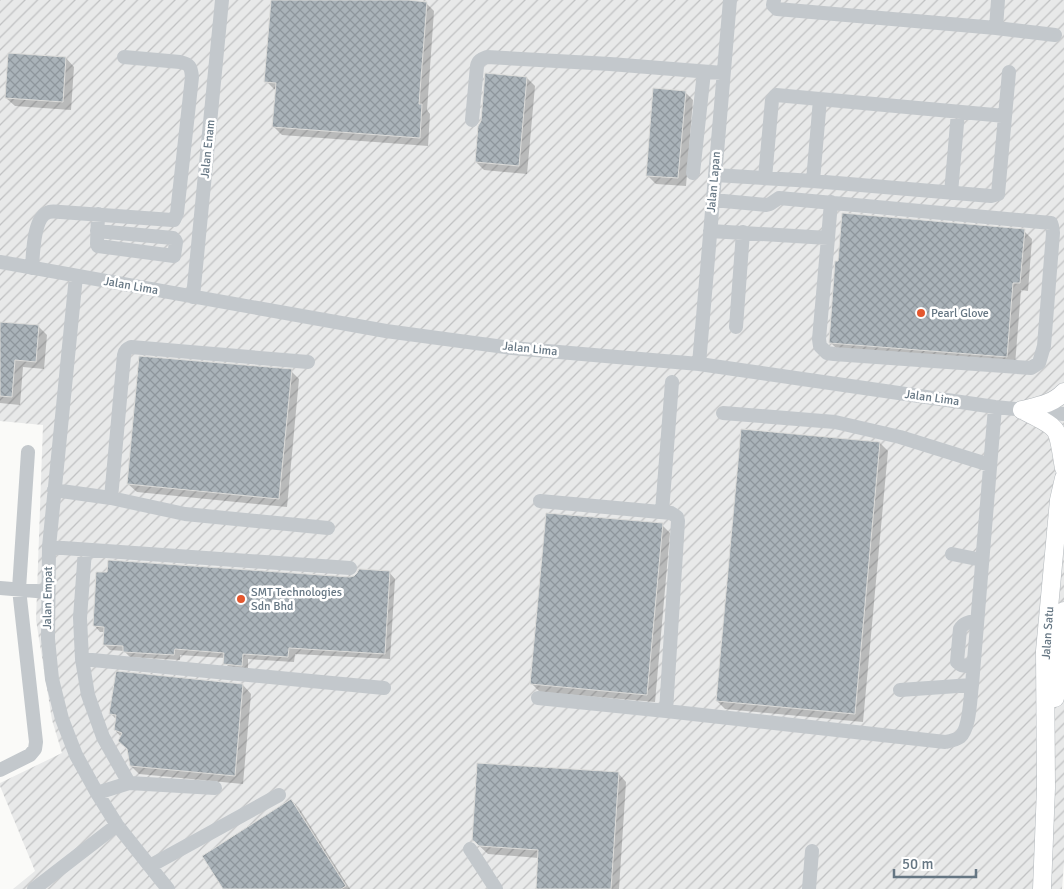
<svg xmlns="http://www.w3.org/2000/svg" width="1064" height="889" viewBox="0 0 1064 889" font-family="Signika,sans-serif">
<defs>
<pattern id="industrial-furrows" width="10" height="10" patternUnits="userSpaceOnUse" patternTransform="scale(1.25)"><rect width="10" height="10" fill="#e8e9e9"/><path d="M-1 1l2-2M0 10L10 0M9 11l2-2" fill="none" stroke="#c0c1c2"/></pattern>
<pattern id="building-cross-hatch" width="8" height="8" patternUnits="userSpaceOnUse" patternTransform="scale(1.25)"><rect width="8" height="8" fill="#aab3b9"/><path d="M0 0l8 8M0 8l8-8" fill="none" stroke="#8e969c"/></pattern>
</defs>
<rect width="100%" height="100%" fill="#fafaf8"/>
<path fill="url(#industrial-furrows)" d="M0 0H1064V863L1062 889H13L35 871 0 786V783L62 753 52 720 36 620 43 425 0 421Z"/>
<path fill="#0003" d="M272 0H393L426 3 434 11 427 110 430 114 428 146 282 135 273 126 276 90 274 89 266 81Z
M66 58 74 67 71 110 15 106 6 98Z
M527 78 535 86 527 174 484 170 476 162Z
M685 92 693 100 686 186 656 184 647 175Z
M1024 231 1032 239 1028 291 1021 290 1015 365 838 350 830 342 840 262Z
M0 323 39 327 47 335 44 369 23 367 20 405 0 403Z
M291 371 299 379 287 507 137 492 128 484Z
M742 430 880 443 888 451 863 722 725 709 717 701Z
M662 525 670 533 655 702 540 692 531 683Z
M389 572 395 579 390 659 295 654 294 662 248 659V671L231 669 225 663V658L180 655V660L130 657 124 651 110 650 104 644 105 632H100L94 625 349 578Z
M243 685 251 694 243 784 139 774 131 766 129 750 121 737 115 730 116 719 110 713Z
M618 773 626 782 619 889H537L539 858 488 854 473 840Z
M291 800 299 808 350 889H224Z"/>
<path fill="url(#building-cross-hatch)" stroke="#dcdcda" d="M271 0H408L427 2 419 104H422L420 138 272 127 276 83 264 82Z
M8 53 66 57 63 102 5 98Z
M485 73 527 77 519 166 475 162 478 126 481 121Z
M653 88 686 91 678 178 646 176Z
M842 213 1025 229 1020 283H1013L1007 357 829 343 835 261H838Z
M0 322 39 325 36 362 15 360 12 397 0 396Z
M139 356 292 369 279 499 127 484Z
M741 429 880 442 855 714 716 701Z
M546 513 663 523 647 695 530 684Z
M108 560 349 577 354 576 357 573 359 569 390 571 385 654 289 648 288 657 243 654 242 666 223 664 224 653 175 649 174 655 123 652V646L103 645 104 627 93 626 96 572H107Z
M116 671 243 684 235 776 130 766 127 749 118 741 122 733 114 730 116 715 109 714Z
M477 763 619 772 611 889H536L538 850 479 846 474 841H472Z
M291 799 346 886 341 889H223L202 856Z"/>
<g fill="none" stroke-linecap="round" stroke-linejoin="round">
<defs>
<path id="major" d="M1022 410C1031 415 1049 422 1055 430 1060 436 1062 459 1064 468
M1022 410C1038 406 1053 404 1064 392
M1055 698 1064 611
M1042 889 1046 788 1045 651 1059 500 1064 478"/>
</defs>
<use href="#major" stroke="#b5babe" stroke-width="19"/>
<path stroke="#c3c8cc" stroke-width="14" d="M774 0 773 5 777 9 996 28 1055 35
M996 28 998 0
M472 120 477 66C478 60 482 59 487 57L610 64 723 73
M693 173 704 72
M715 175 813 181 991 196 998 194 1009 72
M765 178 772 100 776 95 1005 116
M813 181 820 99
M951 193 958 112
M97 231 173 238 175 240 176 242 174 256 98 246 97 244 98 214
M710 231 828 238 819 339 820 346 827 353 834 354 1031 368 1039 363 1044 346 1053 233 1052 226 1051 223 779 198 770 204 766 205 713 200
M828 238 831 202
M0 262 386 331 512 348 699 364 995 407 1064 414
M32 268C33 255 33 216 49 212 53 211 58 212 61 212L172 220H174L177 213 192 77C191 67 190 64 180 62L124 57
M76 276 49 547 48 639 52 679 62 719 76 755 97 793 117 825 168 889
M193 297 222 0
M736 327 743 232
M699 364 730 0
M723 413 835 422 900 437 990 465
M54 490 111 498 185 514 328 528
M111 498 124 355C125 350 127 349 131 347L308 362
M540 501 671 513 677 517 678 521 666 711
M662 512 672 382
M49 547 350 568
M85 550 80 618 82 659 88 695 103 737 129 783
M952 554 982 560
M0 588 48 592
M82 659 384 688
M973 667 961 665 957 662 960 629C964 622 970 622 977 621
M900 690 972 685
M538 698 666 711 945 742C950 741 956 740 960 737 970 729 970 698 972 685L995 407
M0 770 30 755 35 749 36 742 19 589 28 452
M97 793 129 783 215 788
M470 849 496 889
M150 866 279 795
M34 889 117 825
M809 889 812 851"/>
<use href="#major" stroke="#fff" stroke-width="18"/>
</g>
<g fill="#e4572e" stroke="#fff" stroke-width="2">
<circle cx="921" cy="313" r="5"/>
<circle cx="241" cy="599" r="5"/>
</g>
<g text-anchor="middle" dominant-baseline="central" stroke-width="5" stroke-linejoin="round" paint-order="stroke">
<g font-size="12" fill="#657683" stroke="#fff">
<text transform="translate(208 149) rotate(-84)">Jalan Enam</text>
<text transform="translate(714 182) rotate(-85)">Jalan Lapan</text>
<text transform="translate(131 286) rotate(10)">Jalan Lima</text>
<text transform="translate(530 349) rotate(6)">Jalan Lima</text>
<text transform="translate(932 398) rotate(8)">Jalan Lima</text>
<text transform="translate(48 598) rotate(-89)">Jalan Empat</text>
<text transform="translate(1048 633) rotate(-86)">Jalan Satu</text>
</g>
<g font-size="12" fill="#657683" stroke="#fff" text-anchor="start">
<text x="931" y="313">Pearl Glove</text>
<text x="251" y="592">SMT Technologies<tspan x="251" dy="14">Sdn Bhd</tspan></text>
</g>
</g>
<path d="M894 869v8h82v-8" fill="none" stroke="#657683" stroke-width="2.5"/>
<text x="902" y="869" font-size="15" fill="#657683" stroke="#ffffff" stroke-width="4" paint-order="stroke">50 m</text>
</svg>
